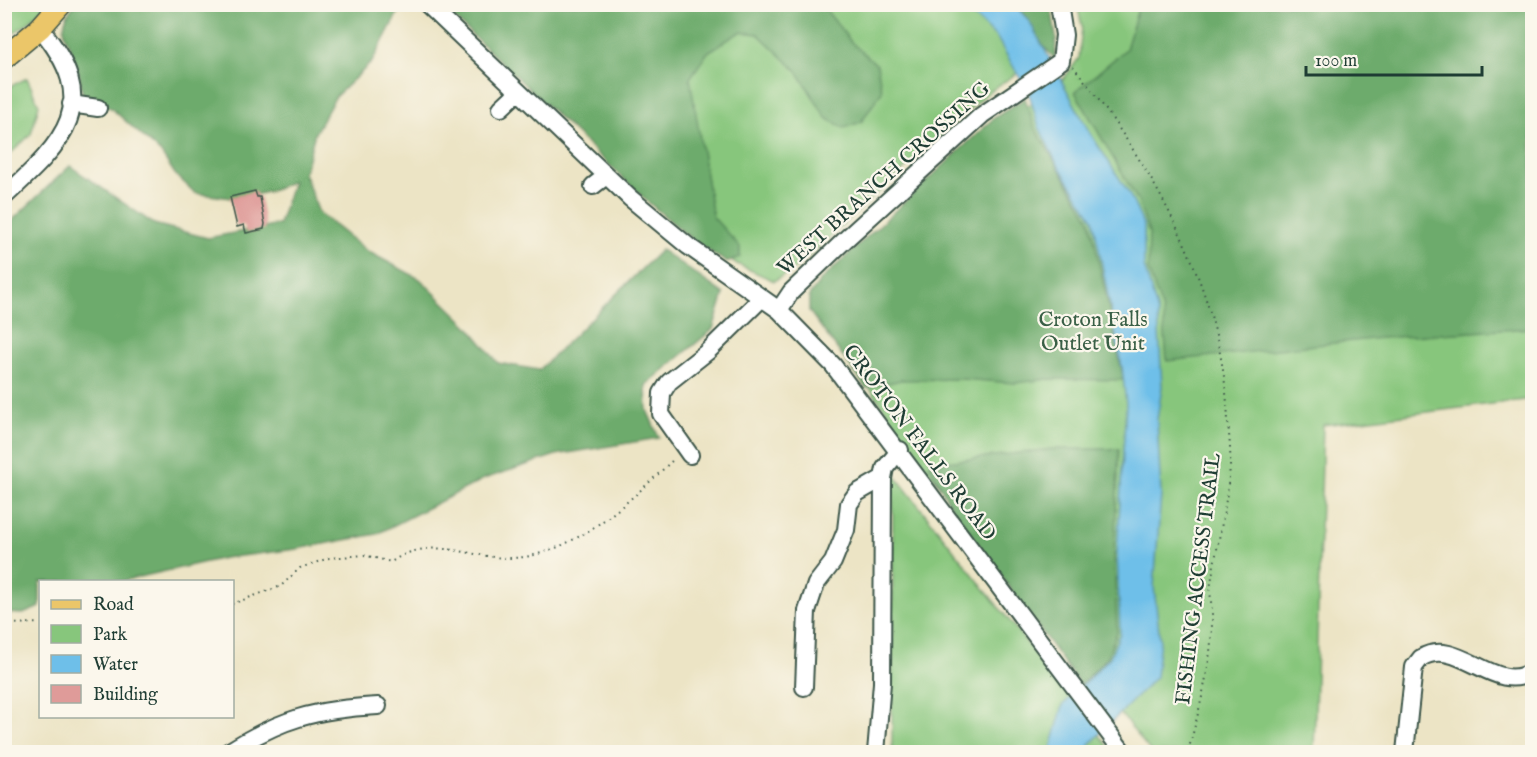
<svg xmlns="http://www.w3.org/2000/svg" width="1537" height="757" viewBox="0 0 1537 757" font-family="'IM FELL English',serif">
<rect width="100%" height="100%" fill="#fbf7ec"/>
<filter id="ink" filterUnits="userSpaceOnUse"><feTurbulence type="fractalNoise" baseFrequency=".0167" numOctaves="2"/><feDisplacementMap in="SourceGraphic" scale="12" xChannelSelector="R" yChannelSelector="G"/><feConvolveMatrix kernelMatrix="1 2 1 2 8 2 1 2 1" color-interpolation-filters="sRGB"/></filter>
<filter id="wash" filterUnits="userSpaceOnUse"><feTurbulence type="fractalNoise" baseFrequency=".008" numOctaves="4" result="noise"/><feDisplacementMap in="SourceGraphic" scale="24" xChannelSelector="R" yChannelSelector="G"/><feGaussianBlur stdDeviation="1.35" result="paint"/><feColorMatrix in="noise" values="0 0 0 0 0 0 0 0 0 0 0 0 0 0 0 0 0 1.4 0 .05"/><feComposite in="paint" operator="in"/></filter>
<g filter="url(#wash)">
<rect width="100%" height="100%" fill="#ece4c5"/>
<path fill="#87c67c" stroke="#538258" stroke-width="1.5" d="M5 4H46V5L27 24 5 39Z
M454 5H1045L1050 42 1040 58 989 92 796 268 774 281 737 264 679 221Z
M1077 5H1195L1532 312V399L1323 425 1314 752H1151L920 461 813 305 999 126 1059 85 1079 58 1082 26Z
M27 78 39 105 31 134 5 159V89Z
M893 473 1113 752H892Z"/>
<path fill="#6dab6c" stroke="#467450" stroke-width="1.5" d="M74 5H402L372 62 336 96 315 133 304 173 319 213 367 251 420 279 469 327 498 363 539 370 661 250 724 294 713 329 646 385 647 410 659 438 556 455 484 479 377 534 297 549 224 558 122 581 40 582V607L23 614 5 613V227L70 166 154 224 208 238 279 224 293 181 274 190 238 199 195 193 175 174 161 153 111 108 83 96C81 83 79 70 74 58 65 34 57 27 74 5Z
M441 5H822L852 43 877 65 882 91 861 122 844 128 826 118 797 71 758 34 740 32 708 52 690 78 713 217 740 247V257L726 262 695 242 648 202Z
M1016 5H1051L1056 37 1055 59 1036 38 1026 16Z
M1139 5H1532V328L1381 338 1167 361 1163 311 1148 270 1149 233 1138 201 1075 92 1126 49Z
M1025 98 1035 128 1090 220 1124 380 1048 379 1015 383 961 379 901 380 866 388 809 311V296L821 280 994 118Z
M1052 449H1119L1114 552 1117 632 1107 658 1080 685 950 505 929 464Z"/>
<path fill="#6ebfe9" stroke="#467e8e" stroke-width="1.5" d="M949 5H1014L1028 19 1090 133 1129 193 1144 226V266L1158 313 1162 387 1157 420 1161 495 1154 587 1160 640 1156 677 1090 744 1086 752H1050L1063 705 1110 657 1120 633 1117 551 1126 404 1122 367 1093 219 1056 162 1039 127 1029 94 997 38 978 19Z"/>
<g id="blocks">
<path fill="#df9b99" d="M255 191 257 197H260L265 224 264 229 246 233 244 225 237 227 230 197Z"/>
</g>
</g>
<g filter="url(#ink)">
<use href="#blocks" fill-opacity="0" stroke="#3e564a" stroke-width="1.5"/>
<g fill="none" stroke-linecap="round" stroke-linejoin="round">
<defs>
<path id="minor" d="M427 4 630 198 688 246 779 310 833 365 1123 752
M71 104 98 108
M501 108 518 92
M593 186 606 176
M4 197C65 141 103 104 40 28
M779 310 791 292 847 238 982 115 1061 61 1064 35 1059 4
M690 455 661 414 662 393 669 382 707 352 762 298
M804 687 807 611 816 584 833 562 846 530 849 504 857 493 883 478
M228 752C280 719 316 709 378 706
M876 752 882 683 883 478 885 468 900 450
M1405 752 1414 667 1421 658C1458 635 1496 697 1532 671"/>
<path id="major" d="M4 58 40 28 61 4"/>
</defs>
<use href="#minor" stroke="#3e564a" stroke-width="20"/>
<use href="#major" stroke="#3e564a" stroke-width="24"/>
<path stroke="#3e564a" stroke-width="2" stroke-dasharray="1.5 4.5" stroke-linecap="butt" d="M1073 66C1154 169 1223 287 1228 421 1229 436 1231 451 1230 466 1227 506 1217 544 1211 583 1209 596 1213 610 1212 624 1211 668 1199 710 1188 752
M232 604 281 586 300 568 329 558 364 555 391 562C436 531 476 564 524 557 582 548 634 497 675 458
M4 624 40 623"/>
<use href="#minor" stroke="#fff" stroke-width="16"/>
<use href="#major" stroke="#ebc669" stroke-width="21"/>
</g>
</g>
<g text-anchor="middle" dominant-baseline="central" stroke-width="4.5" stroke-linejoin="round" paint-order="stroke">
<g font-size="21" fill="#1f3d34" stroke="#fbf7ec">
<text transform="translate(884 179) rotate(-42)">WEST BRANCH CROSSING</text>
<text transform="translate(919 443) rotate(53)">CROTON FALLS ROAD</text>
<text transform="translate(1199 579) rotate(-83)">FISHING ACCESS TRAIL</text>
</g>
<g font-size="21" fill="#395f46" stroke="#fbf7ec">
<text x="1093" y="320">Croton Falls<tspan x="1093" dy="24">Outlet Unit</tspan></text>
</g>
</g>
<rect width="1537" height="757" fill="none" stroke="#fbf7ec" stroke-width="24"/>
<rect x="39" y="580" width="195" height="138" fill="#fbf7ec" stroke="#a3ada2" stroke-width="1.5"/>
<rect x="51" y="600" width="30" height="9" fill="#ebc669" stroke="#a3ada2" stroke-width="1.5"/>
<text x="93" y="610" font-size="18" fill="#1f3d34">Road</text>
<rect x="51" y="625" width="30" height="18" fill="#87c67c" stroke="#a3ada2" stroke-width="1.5"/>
<text x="93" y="640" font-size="18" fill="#1f3d34">Park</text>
<rect x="51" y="655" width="30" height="18" fill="#6ebfe9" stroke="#a3ada2" stroke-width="1.5"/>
<text x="93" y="670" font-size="18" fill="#1f3d34">Water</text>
<rect x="51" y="685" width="30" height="18" fill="#df9b99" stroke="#a3ada2" stroke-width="1.5"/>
<text x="93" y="700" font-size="18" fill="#1f3d34">Building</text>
<path d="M1306 66v9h176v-9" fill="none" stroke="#1f3d34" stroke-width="3"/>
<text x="1315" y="66" font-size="18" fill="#1f3d34" stroke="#fbf7ec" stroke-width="4.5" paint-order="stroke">100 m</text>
</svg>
